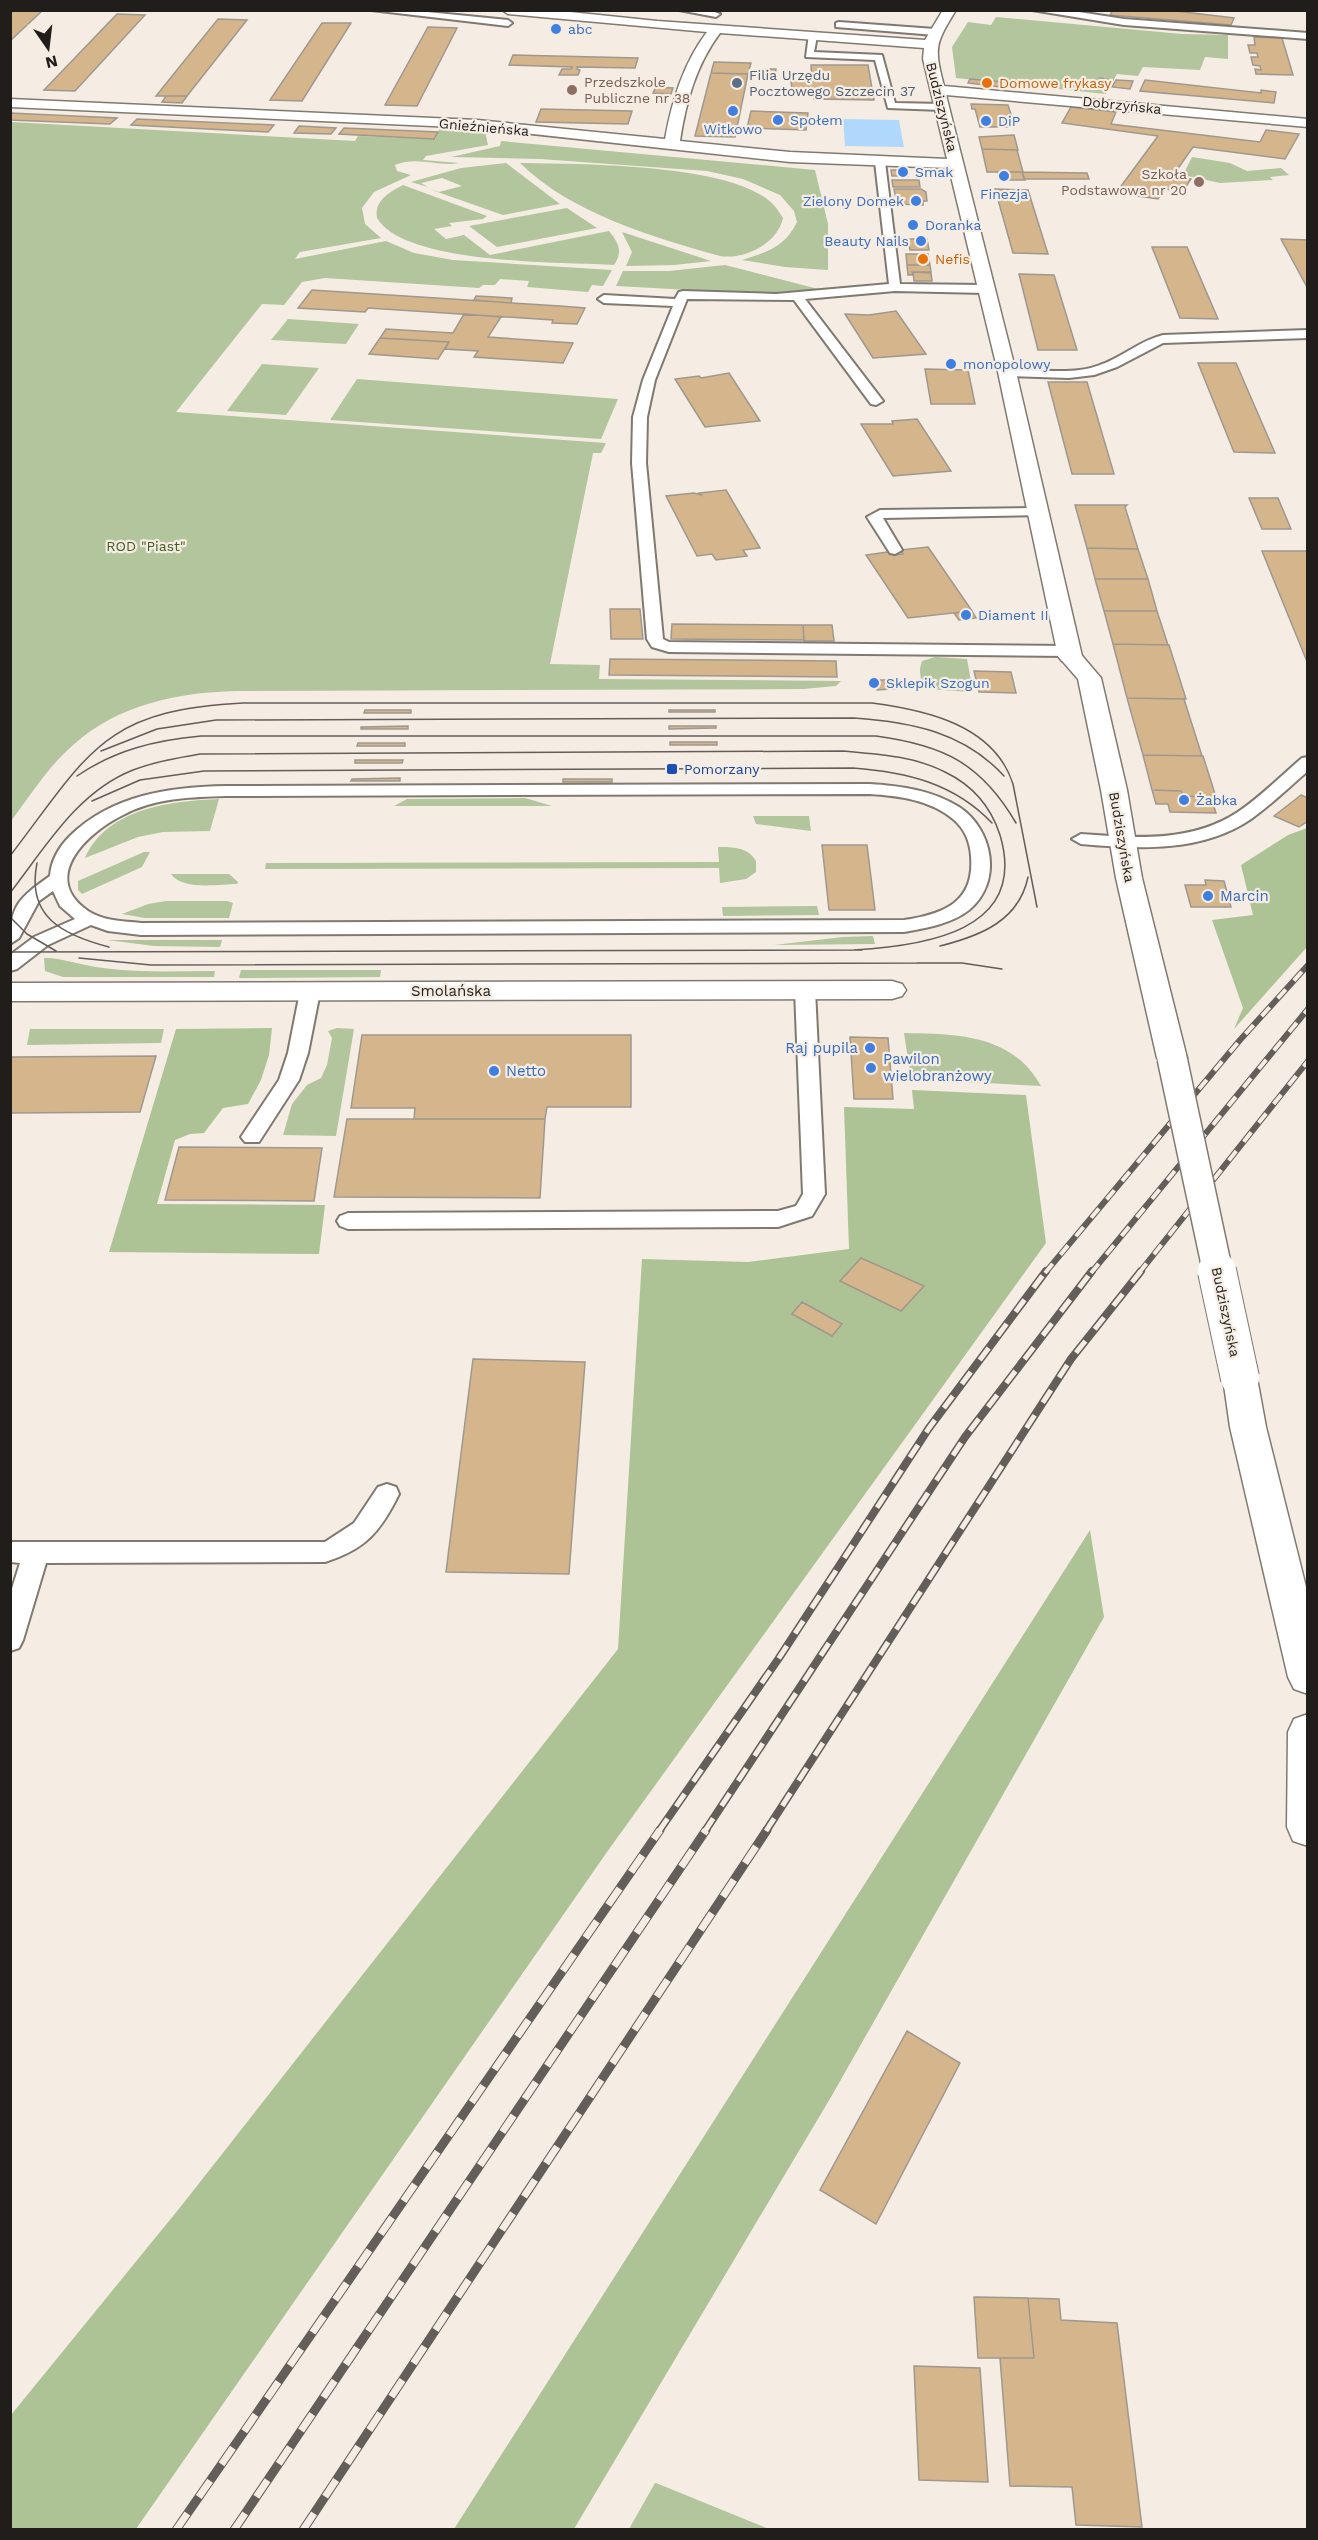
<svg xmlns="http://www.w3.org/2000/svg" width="1318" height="2540" viewBox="0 0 1318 2540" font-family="'Work Sans',sans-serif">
<rect width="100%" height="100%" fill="#f5ede3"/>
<path fill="#b2c59c" d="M996 17 1182 34 1228 35V59L1205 57 1200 70 1143 67 1138 76 1117 74 1106 94 956 78 952 47 968 22 991 25Z
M11 122 355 141 358 136 435 139 441 126 485 131 488 145 426 156 423 160 459 163C438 167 417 156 395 165L397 171 411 175 374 192 362 208 365 224 381 238 300 252 295 259 386 241 414 253 453 260 612 270 603 286 592 285 588 292 527 287 529 281 500 279 495 285H483L479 288 325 278 302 282 284 305 262 304 176 412 606 443 601 453H593L550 664 600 665 599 679 841 681 836 686 803 689 240 691C179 692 118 704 72 746 48 767 30 796 11 821Z
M501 141 815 170 828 224V270L785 267 742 260C767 252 785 247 797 222L794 211 780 195 743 179 707 171 540 159 451 157 500 146Z
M1192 157 1230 163 1247 171 1281 168 1289 175 1270 177 1273 180 1220 183 1183 175Z
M506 163 560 204 503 215 429 189 439 192 462 186 442 178 421 183 428 187 411 182 461 168Z
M520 163C581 164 710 164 761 195 771 201 777 208 783 218 778 243 745 260 720 256 653 237 572 214 520 163Z
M403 185 487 216 483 219 449 223 452 226 434 229 446 239 464 235 490 255 609 231C619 243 623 252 614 265 562 262 405 265 377 218 374 200 390 192 403 185Z
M567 208 597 228 497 247 469 226Z
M622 232 711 261 674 265 626 266 632 252Z
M725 265 822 290 783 292 785 295 616 286 623 271H669Z
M288 319 359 324 346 344 271 340Z
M262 364 319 368 286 415 227 411Z
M357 379 618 399 601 439 330 420Z
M935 657 967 659 973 692 927 689C920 680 918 672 922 661Z
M525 798 552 806H394L407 799Z
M219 799 210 831 163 832 138 837 85 858C107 808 171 801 219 799Z
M753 816H809L811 831 756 824Z
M718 847C733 847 748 847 756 861V872L746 879 720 883 719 868 265 869 266 863 719 862Z
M144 852H150L142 867 82 894 78 890V881Z
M171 874H229L238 882 237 884C219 884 183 891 171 874Z
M166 901H227L233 903 229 918H145L122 914 148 904Z
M817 906 819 915 723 916 722 907Z
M873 936 875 944 774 945 843 937Z
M107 940H222L220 947 154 946Z
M44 958C64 958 83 966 103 968 140 973 178 971 215 971L214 977H63L45 971Z
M241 970H381L380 977 239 978Z
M337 1028 354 1029 336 1136 283 1135 292 1104 307 1085 321 1078 327 1065 332 1038 328 1031Z
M30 1029H164L161 1043 27 1045Z
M904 1033C957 1034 1012 1034 1041 1086L911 1079Z
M655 2483H656L769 2529H629Z"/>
<path fill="#adc295" d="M1307 828V947L1234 1029 1243 1008 1212 920 1253 915 1241 865 1288 835Z
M272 1028 269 1055 261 1080 248 1104 223 1108 204 1133 190 1134 175 1140 157 1204 325 1205 319 1254 109 1252 176 1029Z
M912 1090 1026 1095 1046 1243 607 1852 136 2529 11 2530V2415L182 2205 618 1649 642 1259 748 1262 849 1249 844 1107 914 1109Z
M1090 1530 1104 1617 831 2097 574 2529H454Z"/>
<path fill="#b0d8fd" d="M843 119 899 120 904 147 845 146Z"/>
<path fill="#d5b58c" stroke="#9f988e" stroke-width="1.5" d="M14 10 42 11 10 41V14Z
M1113 10H1167L1234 18 1231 25 1110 15Z
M117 14 145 15 75 91 44 90Z
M218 19 247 20 187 96H156Z
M322 23H351L302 101 270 100Z
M428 27 457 28 417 106 385 105Z
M1254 37 1282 38 1293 75 1256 74 1255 69 1261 70 1260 66 1253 65 1251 57H1258L1257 53H1250L1248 45H1255Z
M513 55 638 58 635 68 577 67V69L580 70 578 75H559L562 69H571L572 67 509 65Z
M714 62 751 63 748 74 711 73Z
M811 65H868L874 100 814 99V95L792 91 791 80H812Z
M762 69H776L775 76H761Z
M711 73 748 74 735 137 695 136Z
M1100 78 1113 80 1109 88 1095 86Z
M970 79 1003 82 1000 87 968 83Z
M1116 80 1133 81 1130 89 1112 87Z
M1145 80 1261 93V90L1276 92 1274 103 1140 91Z
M656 87 673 88 671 94 653 93Z
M166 96H187L182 103 162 102Z
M971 104 1008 105 1015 127H980L975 109H972Z
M1071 107 1116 112 1111 124 1260 142 1266 130 1299 134 1285 159 1193 147 1172 177 1191 179 1183 191 1164 189 1158 199 1116 193 1158 136 1062 123Z
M541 109 632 111 628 124 536 122Z
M751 111 808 113 806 130 747 128Z
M10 113 117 118 110 124 10 120Z
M137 119 274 125 268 132 131 125Z
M299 126 336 128 331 134 294 133Z
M344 128 438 132 434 139 339 134Z
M1014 135 1018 150 982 149 979 137Z
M982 149 1017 150 1023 172H987Z
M891 170H908V176H892Z
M998 172H1022L1025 180H1001Z
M1022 172 1087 173 1089 179H1024Z
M892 180H919L920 187H893Z
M894 189H921L926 192 927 201H923V205L897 204Z
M995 189 1028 190 1048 254 1013 253Z
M908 239H927L929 250H910Z
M1281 239 1308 240V289Z
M1152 247H1187L1218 319 1180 318Z
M906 254H928L930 265H907Z
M907 265H930L931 272H912L913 275H908Z
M913 272 931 273 932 281H914Z
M1019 274 1054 275 1077 350H1038Z
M312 290 560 306 585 308 577 324 552 323 553 320 368 308 365 312 298 308Z
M476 296 495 297 512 298 511 303 474 300Z
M896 311 926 354 873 358 845 314 869 315Z
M464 314 501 317 488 337 573 343 563 363 474 357 478 351 445 349 449 342 380 338 386 329 453 333Z
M380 338 449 342 438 359 369 354Z
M1198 363H1236L1275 453 1234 452Z
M925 369 968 370 975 404H931Z
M729 373 760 421 705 427 675 379 699 376 701 378Z
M1048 382H1087L1114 474H1072Z
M917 419 951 471 893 476 861 424H893L892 421Z
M726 490 760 548 743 550 747 556 716 560 712 554 697 556 666 496 694 493 701 495 699 493Z
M1249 498H1278L1291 529H1262Z
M1075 505H1127L1125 507 1138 549 1087 548Z
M928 547 972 611 908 618 866 555 894 551 896 555 903 554 900 550Z
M1087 548 1138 549 1148 579H1095Z
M1262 551H1306L1308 554V664Z
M1095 579H1148L1157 611H1104Z
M610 609H640L643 639H611Z
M972 611 976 618 959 620 954 613Z
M1104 611H1157L1168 645 1113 644Z
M672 624 803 625 804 640 671 639Z
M803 625H832L834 641H804Z
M1113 644 1169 645 1186 699 1127 698Z
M610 659 836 661 837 677 609 675Z
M974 671 1011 672 1016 693 979 692Z
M875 680H903L906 688 877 690Z
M1127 698 1184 699 1202 756 1143 755Z
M365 710H411V713H364Z
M669 710H715V712H669Z
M408 726V729H361V727Z
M669 726H716V728L669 729Z
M670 742H717V745H670Z
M358 743H405V746H357Z
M1143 755 1203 756 1216 797 1183 796 1181 791 1152 790Z
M355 760H403L402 763H355Z
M400 778V781H351L352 779Z
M563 779H612V782H563Z
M1152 790 1181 791 1183 796 1211 797 1216 813 1170 812 1168 804H1156Z
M1301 795 1308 798V821L1299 827 1274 816Z
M822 845H867L875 910H829Z
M1205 880 1224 881 1231 907H1191L1185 885H1206Z
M362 1035H631V1107H547L545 1119H414L415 1108H351Z
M850 1037 888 1038 893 1099H854Z
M156 1056 140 1112 10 1113V1057Z
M347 1119H545L540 1198 334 1197Z
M179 1147 322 1148 314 1201 165 1200Z
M861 1258 924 1286 901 1311 840 1281Z
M802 1302 842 1324 832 1336 792 1314Z
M473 1359 585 1362 569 1574 446 1572Z
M907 2031 960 2063 876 2224 820 2190Z
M974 2297 1028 2298 1034 2358H978Z
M1028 2298 1059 2299 1061 2320 1117 2323 1142 2527 1076 2525 1072 2487 1010 2486 1000 2358H1034Z
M914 2366 980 2368 988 2482 919 2480Z"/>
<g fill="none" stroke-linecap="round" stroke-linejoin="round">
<defs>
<path id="service" d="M371 10H407L508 20 512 23 508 26Z
M679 10H709L720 14 716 17Z
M1032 10H1066L1124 19 1308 33V39L1124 25Z
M839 22 935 29 939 32 935 35 836 27V23Z
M809 34 817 36 814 52 882 55 895 103 942 104 947 107 942 110 888 108 875 60 806 57Z
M880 159 885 162 900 284 985 285 991 289 985 293 895 291 805 299 883 401 876 405 871 404 794 300 687 299 655 380 647 417 646 463 663 639 669 642 1069 646 1077 651 1069 656 669 652 652 647 647 639 632 463 633 417 643 380 673 306 604 303 598 299 604 295 675 299 679 292 683 291 776 294 889 284 875 162Z
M1308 330V338L1163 343 1117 367 1094 375 1069 378 1007 376 1001 372 1007 368C1037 369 1071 376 1100 365 1123 357 1139 341 1163 335Z
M1039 508 1044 509V515L883 518 902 550 895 554 890 553 867 517 880 510Z
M1308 757V771C1289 787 1271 805 1251 819 1201 853 1138 849 1081 844L1072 839 1081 834C1134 838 1191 843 1238 812 1261 796 1281 776 1302 758Z
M870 784C901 786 932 790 959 807 993 829 1003 882 969 910 951 924 926 928 904 932L141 935 108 931 91 925 48 945 17 969 10 971V955L34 937 75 919 60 906 53 891 39 901 19 938 10 944C10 905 19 898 50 876 51 861 59 847 70 836 112 795 169 787 226 786ZM870 794C900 796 930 800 953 819 964 828 970 841 971 856 975 902 944 914 904 920L141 923C123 921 103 921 88 911 39 877 88 832 123 815 154 798 191 797 226 796Z
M805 984 812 986 815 990 825 1194 812 1216 778 1227 348 1229 340 1226 337 1221 340 1216 348 1213 778 1211 796 1206 803 1194 795 990 798 986Z
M310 986 317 988 320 992 308 1053 299 1080 259 1142H245L241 1137 279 1080 288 1053 300 992 303 988Z
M387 1484 396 1487 399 1494C380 1532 366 1549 325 1562L46 1563 23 1640 19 1648 10 1651V1595L20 1563 10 1562V1542H325L354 1523 378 1487Z"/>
<path id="minor" d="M502 10H551L657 21 925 40 943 10H956C935 44 934 48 944 86L1308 119V127L946 95 1016 372 1082 656 1078 661H1062L1058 656 998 372 949 168 790 162 477 128 10 107V99L477 120 665 139C672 101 683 64 707 32L508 14ZM720 33 924 48 923 59 947 159 790 152 680 141C686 102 696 65 720 33Z"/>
<path id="tertiary" d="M1070 649 1078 651 1101 678 1127 790 1142 878 1187 1058 1182 1065 1172 1068 1162 1065 1157 1058 1116 878 1101 790 1078 679 1058 656 1062 651Z
M892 981 902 984 906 990 902 996 892 999 10 1001V983Z
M1240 1365 1252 1369 1257 1378 1266 1427 1308 1595V1694L1294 1689 1288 1677 1230 1427 1223 1378 1228 1369Z
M1308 1714V1846L1293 1841 1287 1827 1288 1732 1294 1719Z"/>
</defs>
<use href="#service" stroke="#807970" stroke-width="4"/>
<use href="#minor" stroke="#807970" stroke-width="3"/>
<use href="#tertiary" stroke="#807970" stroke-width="3"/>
<use href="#service" fill="#fff" fill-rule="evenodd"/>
<use href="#minor" fill="#fff" fill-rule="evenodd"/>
<use href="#tertiary" fill="#fff" fill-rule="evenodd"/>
<path stroke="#635e59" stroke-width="1.5" d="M101 751 157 729 216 720 854 718C911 722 964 732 1004 776
M77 776C115 750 156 740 201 736H876C943 745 981 763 1016 823
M92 801 140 780 204 771 853 768C906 772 954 783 992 823
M10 856C89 753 102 710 243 703H872C926 710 994 725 1013 784L1037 907
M37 863C26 917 63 935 109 947
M10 893C45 848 77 792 133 770 154 762 177 758 200 754L843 751C877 754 914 756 945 772 972 785 991 807 1000 835 1029 932 923 946 854 950
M10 917 27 934 56 951
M940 946C980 936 1019 921 1028 877
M10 952 862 950
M79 958 151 965 925 963
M917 963H962L1002 969"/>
<defs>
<path id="rail-far2" d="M1045 1273 1240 1040 1308 965
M1091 1273 1308 1009
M1139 1273 1308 1061"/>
<path id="rail-far1" d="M659 1831 779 1658 929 1428 1046 1271
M705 1831 965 1437 1092 1271
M766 1831 1071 1359 1141 1271"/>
<path id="rail" d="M176 2530 660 1830
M234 2530 706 1830
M303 2530 767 1830"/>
</defs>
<use href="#rail-far2" stroke="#635e59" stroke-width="6"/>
<use href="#rail-far1" stroke="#635e59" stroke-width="8"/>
<use href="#rail" stroke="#635e59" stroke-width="9"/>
<use href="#rail-far2" stroke="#f5ede3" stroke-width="4" stroke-dasharray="12" stroke-linecap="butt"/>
<use href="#rail-far1" stroke="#f5ede3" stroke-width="5" stroke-dasharray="15" stroke-linecap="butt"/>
<use href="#rail" stroke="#f5ede3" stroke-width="7" stroke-dasharray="20" stroke-linecap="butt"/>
<defs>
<path id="tertiary-bridge-far1" d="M1172 1058 1218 1273"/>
<path id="tertiary-bridge" d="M1217 1271 1240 1378"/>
</defs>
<use href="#tertiary-bridge-far1" stroke="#807970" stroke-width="32" stroke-linecap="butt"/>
<use href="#tertiary-bridge" stroke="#807970" stroke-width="40" stroke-linecap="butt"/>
<use href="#tertiary-bridge-far1" stroke="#fff" stroke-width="29"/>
<use href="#tertiary-bridge" stroke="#fff" stroke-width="38"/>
</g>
<g fill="#3f7fe0" stroke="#f5ede3" stroke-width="2">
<circle cx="556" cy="29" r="6"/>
<circle cx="733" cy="111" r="6"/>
<circle cx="778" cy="120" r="6"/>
<circle cx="986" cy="121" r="6"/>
<circle cx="903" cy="172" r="6"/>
<circle cx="1004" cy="176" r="6"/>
<circle cx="916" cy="201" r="6"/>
<circle cx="913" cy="225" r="6"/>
<circle cx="921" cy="241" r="6"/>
<circle cx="951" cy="364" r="6"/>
<circle cx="966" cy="615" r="6"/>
<circle cx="874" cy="683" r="6"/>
<circle cx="1184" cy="800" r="6"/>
<circle cx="1208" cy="896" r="6"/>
<circle cx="870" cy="1048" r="6"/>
<circle cx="871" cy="1068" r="6"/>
<circle cx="494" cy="1071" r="6"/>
</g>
<circle fill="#5c6f8a" stroke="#f5ede3" stroke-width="2" cx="737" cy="83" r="6"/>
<g fill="#e8710a" stroke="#f5ede3" stroke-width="2">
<circle cx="987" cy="83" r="6"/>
<circle cx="923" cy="259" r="6"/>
</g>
<g fill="#8d6e63" stroke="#f5ede3" stroke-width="2">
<circle cx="572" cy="90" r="6"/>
<circle cx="1199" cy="182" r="6"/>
</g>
<rect fill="#1a4fb4" stroke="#f5ede3" stroke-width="2" x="666" y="763" width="12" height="12" rx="3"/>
<g text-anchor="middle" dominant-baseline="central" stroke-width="4.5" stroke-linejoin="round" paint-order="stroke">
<g font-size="14" fill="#366cbe" stroke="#f5ede3" text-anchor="start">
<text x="568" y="29">abc</text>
<text x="790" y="120">Społem</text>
<text x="998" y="121">DiP</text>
<text x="733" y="129" text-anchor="middle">Witkowo</text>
<text x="915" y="172">Smak</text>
<text x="1004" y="194" text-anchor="middle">Finezja</text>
<text x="904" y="201" text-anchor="end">Zielony Domek</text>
<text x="925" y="225">Doranka</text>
<text x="909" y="241" text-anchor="end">Beauty Nails</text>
<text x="963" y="364">monopolowy</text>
<text x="978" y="615">Diament II</text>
<text x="886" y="683">Sklepik Szogun</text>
<text x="1196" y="800">Żabka</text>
</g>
<g font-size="14" fill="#4e5e75" stroke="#f5ede3" text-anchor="start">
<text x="749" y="75">Filia Urzędu<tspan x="749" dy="16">Pocztowego Szczecin 37</tspan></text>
</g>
<g font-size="14" fill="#785e54" stroke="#f5ede3" text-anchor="start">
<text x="584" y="82">Przedszkole<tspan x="584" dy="16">Publiczne nr 38</tspan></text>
<text x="1187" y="174" text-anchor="end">Szkoła<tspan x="1187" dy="16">Podstawowa nr 20</tspan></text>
</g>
<g font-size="14" fill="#c56008" stroke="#f5ede3" text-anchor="start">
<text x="999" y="83">Domowe frykasy</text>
<text x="935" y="259">Nefis</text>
</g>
<g font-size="14" fill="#201d1a" stroke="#f5ede3">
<text transform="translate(1122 105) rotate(6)">Dobrzyńska</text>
<text transform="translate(942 107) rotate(76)">Budziszyńska</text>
<text transform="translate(484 127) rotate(5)">Gnieźnieńska</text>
<text transform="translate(1122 837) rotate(80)">Budziszyńska</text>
<text transform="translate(1226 1312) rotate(78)">Budziszyńska</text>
</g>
<g font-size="14" fill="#425c1c" stroke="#f5ede3">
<text x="146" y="546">ROD "Piast"</text>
</g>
<g font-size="14" fill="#164399" stroke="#f5ede3" text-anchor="start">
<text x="684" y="769">Pomorzany</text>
</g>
<g font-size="15" fill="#366cbe" stroke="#f5ede3" text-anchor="start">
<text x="1220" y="896">Marcin</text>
<text x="858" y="1048" text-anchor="end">Raj pupila</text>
<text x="883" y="1059">Pawilon<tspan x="883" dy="17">wielobranżowy</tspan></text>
<text x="506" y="1071">Netto</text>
</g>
<g font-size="15" fill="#201d1a" stroke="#f5ede3">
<text x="451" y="991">Smolańska</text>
</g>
</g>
<rect width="1318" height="2540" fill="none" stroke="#201d1a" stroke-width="24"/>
<g transform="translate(48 48) rotate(166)" stroke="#f5ede3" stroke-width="4.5" paint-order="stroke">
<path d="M0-4.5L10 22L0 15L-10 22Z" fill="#201d1a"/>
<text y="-9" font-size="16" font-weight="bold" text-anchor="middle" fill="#201d1a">N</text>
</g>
</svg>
